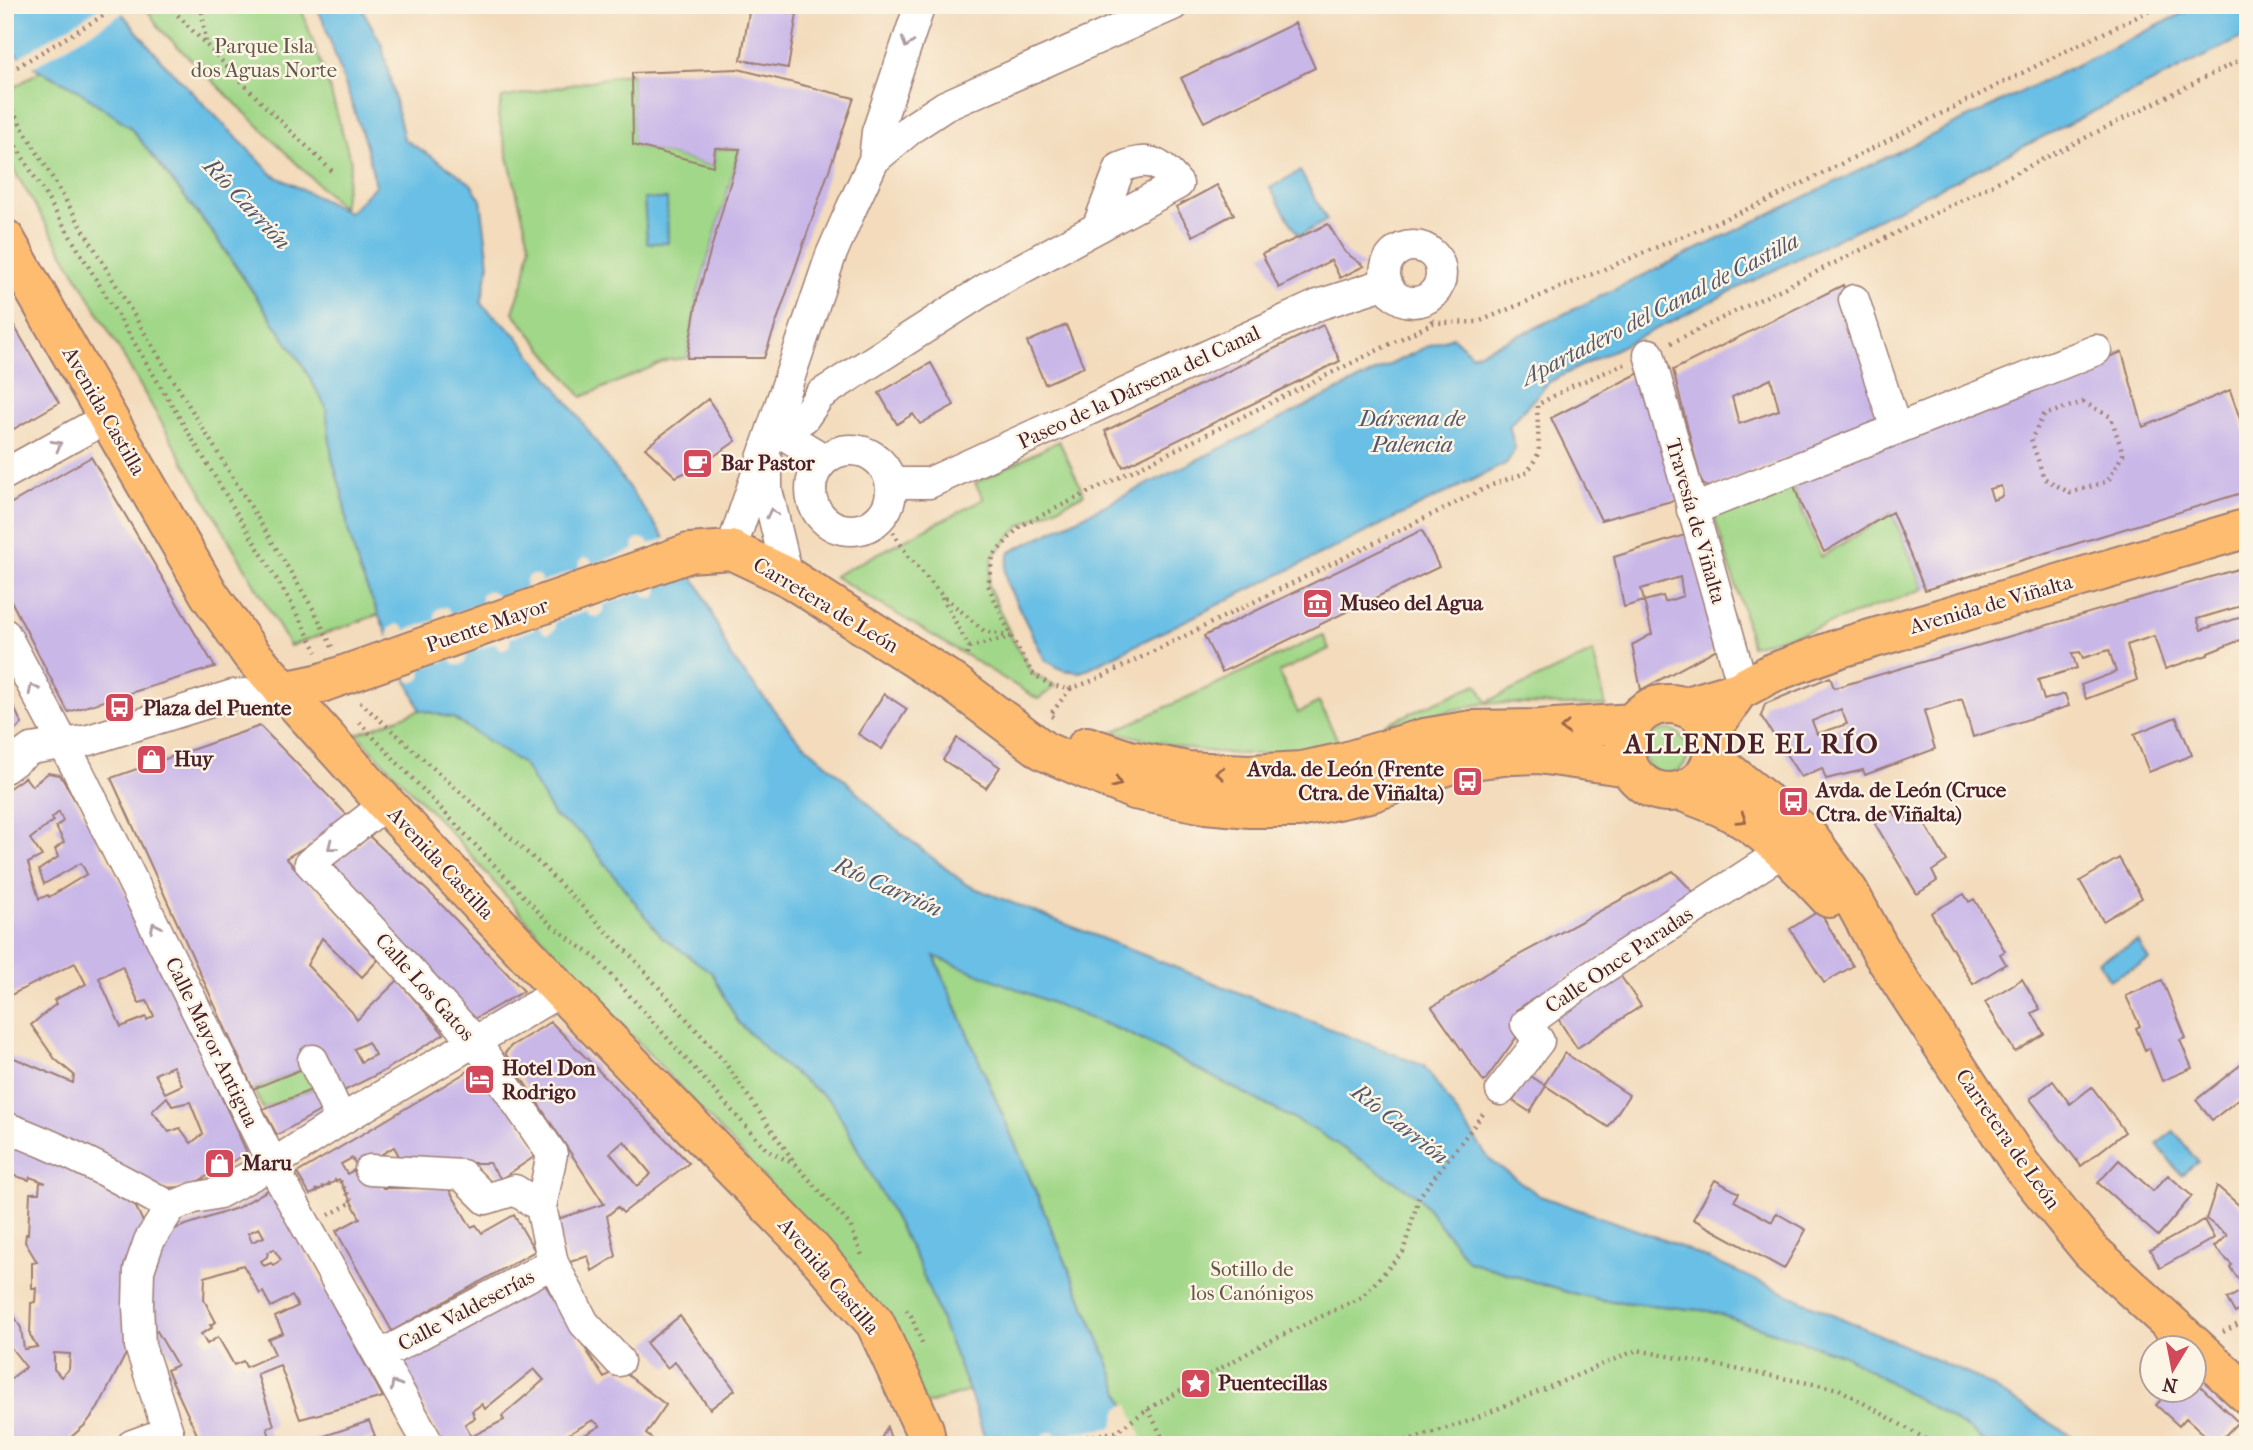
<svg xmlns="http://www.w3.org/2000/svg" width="2253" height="1450" viewBox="0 0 2253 1450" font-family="'IM FELL French Canon',serif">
<rect width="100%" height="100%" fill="#fcf5e5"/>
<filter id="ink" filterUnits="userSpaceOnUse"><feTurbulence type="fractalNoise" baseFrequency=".0143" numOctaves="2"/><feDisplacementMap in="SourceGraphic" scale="14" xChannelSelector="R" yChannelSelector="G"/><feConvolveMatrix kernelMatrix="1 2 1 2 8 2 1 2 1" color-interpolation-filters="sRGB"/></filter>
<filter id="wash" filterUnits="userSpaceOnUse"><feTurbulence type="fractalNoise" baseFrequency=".00686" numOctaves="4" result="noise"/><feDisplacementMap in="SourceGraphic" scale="28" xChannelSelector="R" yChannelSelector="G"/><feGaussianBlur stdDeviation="1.57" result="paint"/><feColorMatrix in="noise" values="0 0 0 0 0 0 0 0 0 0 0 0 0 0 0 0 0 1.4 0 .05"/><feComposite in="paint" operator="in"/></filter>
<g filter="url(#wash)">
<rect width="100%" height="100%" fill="#f3dbbc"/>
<path fill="#a1d788" stroke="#767b5a" stroke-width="2" d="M144 5H300L328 83 351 162 342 208 160 29Z
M40 71 70 85 129 126 211 231 302 364 326 407 332 458 343 496 348 529 360 572 380 614 290 646 84 288 5 155V93Z
M632 73 634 145 713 166 715 148 740 149 698 294 687 358 668 360 582 397 513 312 525 277 530 246 498 116 502 98Z
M1059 441 1084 494 1020 526 993 556 988 585 1012 638 1032 673 1056 686 1038 699 834 576 984 499 975 483Z
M1791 483 1821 557 1892 513 1924 589 1811 630 1751 646 1743 609 1713 513Z
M1323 635 1329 649 1279 672 1298 713 1319 702 1340 745C1311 748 1283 753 1254 754 1207 755 1159 744 1114 731Z
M1593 652 1606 706 1485 703 1379 727 1477 684 1487 702Z
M420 710 453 718 524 765 554 816 583 835 661 936 712 972 738 1022 779 1062 833 1103 918 1262 969 1391 927 1404 826 1244 554 952 457 839 357 734Z
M1644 752a22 22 0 1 1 44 0a22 22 0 1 1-44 0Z
M934 955 1130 1034 1315 1130 1419 1197 1468 1261 1563 1291 1602 1300 1709 1311 1844 1355 1968 1429 1988 1445H1140L1102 1346Z
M307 1067 316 1088 263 1109 253 1089Z"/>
<path fill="#69bfe5" stroke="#5a6f88" stroke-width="2" d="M5 5H115L161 60 273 175 349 213 376 185 365 142 323 20 315 5H360L382 45 404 139 454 171 471 184 481 200 489 264 481 304 516 335 570 405 701 589 731 657 796 737 845 780 887 822 967 885 1424 1066 1490 1160 1540 1196 1665 1240 1977 1378 2075 1438 2080 1445H1988L1968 1429 1844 1355 1709 1311 1602 1300 1563 1291 1468 1261 1419 1197 1315 1130 1130 1034 934 956 1102 1346 1140 1445H987L969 1391 918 1262 833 1103 779 1062 738 1022 712 973 661 936 583 835 554 816 524 765 453 718 420 710 360 572 348 529 343 496 332 458 326 407 302 364 212 231 129 126 70 85 40 71 5 47Z
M2200 5H2248V35L1549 382 1509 426 1515 448 1507 463 1081 672 1063 670 1045 660 1007 584 1005 569 1010 552 1428 346 1453 337 1472 355 1529 331Z
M1300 171 1327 220 1299 236 1270 188Z
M644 199H667L668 243H647Z
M2138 941 2149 960 2109 980 2099 961Z
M2174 1131 2198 1162 2181 1175 2157 1144Z"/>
<path fill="#f3dbbc" d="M104 5H119L125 12 30 69 16 59Z
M669 537 693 574 659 586 658 594 654 598 646 597 642 591 604 605V611L598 617 590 616 586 611 555 622V629L549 634 544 633 539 627 510 638V645L505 649H500L495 643 467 653 466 661 461 665H455L450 659 422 668 421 678 416 682H410L404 675 401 676 385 638 388 637 389 628 397 624 402 626 406 630 435 620V612L439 608 447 607 452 614 481 604V595L486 591H492L499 597 525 588 526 579 531 575H537L543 582 578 569 579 561 583 558H589L594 564 633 550 634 542 638 538 644 539 650 544Z
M1124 1405H1129L1142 1438 1133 1445H1117L1113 1438 1068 1445H991L1042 1438 1045 1433 1052 1432 1058 1436 1113 1427 1118 1409Z"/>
<g id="blocks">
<path fill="#c9b7e8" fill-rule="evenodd" d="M750 6 797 14 788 68 741 60Z
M1295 23 1315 68 1204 122 1181 78Z
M738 69 854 98 764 358H687L698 294 740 149 715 148 713 166 633 145 632 73Z
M1217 185 1234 214 1193 236 1176 207Z
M1328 224 1345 252 1364 266 1340 278 1331 260 1279 288 1262 254Z
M1843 285 1881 422 1710 488 1704 485 1701 481 1673 370ZM1771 379 1779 410 1739 424 1732 397Z
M5 310 59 403 5 434Z
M1066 325 1084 367 1045 384 1027 342Z
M1323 325 1340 361 1123 467 1105 431Z
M2122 352 2143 427 2230 390 2248 442V491L1925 590 1892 512 1824 552 1801 505 1791 477ZM2001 486 2003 493 2001 497 1993 500 1989 489Z
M931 363 954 405 920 424 913 414 897 424 879 393Z
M1639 373 1679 499 1601 520 1551 418Z
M708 399 736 441 701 465 676 477 645 448Z
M91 457 215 667 68 712 5 589V507Z
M1422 530 1439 567 1222 672 1204 636Z
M1688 534 1717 649 1641 690 1632 645 1652 634 1644 601 1663 596 1665 602 1683 596 1680 577 1641 589 1644 601 1624 607 1614 557Z
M2248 566V604L2197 619 2201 630 2248 615V637L2208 653V655L2165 669 2154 636 2127 645 2137 680 2086 699 2081 685 2116 672 2109 650 2083 658 2080 652 2072 653 2077 668 2038 680 2044 700 2065 694 2069 706 1973 737 1962 699 1924 711 1935 749 1865 775 1863 770 1826 779 1822 768 1801 777 1761 716 1765 704 1830 677 1834 688ZM1841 709 1847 724 1817 734 1812 721Z
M5 689 22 724 5 738Z
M884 694 907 709 882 749 858 734Z
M2176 717 2192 755 2149 772 2134 734Z
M260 726 352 820 286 858 378 960 362 977 322 938 307 965 352 1012 357 1020 398 980 444 1034 384 1071 340 1093 319 1046 301 1055 307 1067 253 1089 111 778ZM368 1042 375 1055 361 1062 354 1049Z
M957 738 1000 767 986 788 943 760Z
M48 773 60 775 98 839 95 840 120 883 170 984 247 1153 188 1187 159 1188 5 1114V1054L73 1083 74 1075 55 1059 31 1025 56 1004 54 1000 86 984 75 963 5 998V791L25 777 32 786ZM59 812 63 821 56 827 64 842 55 849 58 857 39 870 44 884 81 863 87 874 49 897 48 895 39 899 28 863 42 856 30 839 53 821 52 818ZM122 966 139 1003 147 1001 154 1016 147 1020 146 1017 121 1027 99 978ZM173 1066 182 1085 165 1093 155 1074ZM167 1097 172 1106 190 1102 203 1134 191 1143 180 1128 169 1132 152 1111Z
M1893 811 1900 822 1917 811 1947 861 1932 871 1937 881 1917 894 1874 822Z
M368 835 434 897 524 991 472 1020 347 882 333 863 359 845Z
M2119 858 2142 898 2103 921 2080 881Z
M1673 871 1697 896 1516 1010 1526 1024 1484 1082 1432 1007 1490 971Z
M1964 894 1969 902 1974 899 2005 951 2000 954 2006 964 1973 984 1931 913Z
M1819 911 1853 966 1824 983 1790 929Z
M1618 972 1641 1006 1577 1048 1555 1014Z
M2022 979 2040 1009 2032 1013 2044 1034 2015 1052 1985 1002Z
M2162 980 2186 1038 2180 1040 2192 1068 2162 1081 2149 1048 2145 1050 2136 1028 2140 1026 2126 996Z
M551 1022 689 1163 623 1213 618 1207 607 1216 616 1256 592 1271 588 1256 567 1263 555 1220 604 1204 505 1053 511 1046ZM624 1141 651 1174 637 1186 610 1153Z
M1565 1053 1629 1095 1608 1127 1546 1086 1530 1112 1513 1101 1529 1075 1546 1086 1544 1085Z
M2248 1059V1092L2212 1120 2196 1100Z
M480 1064 540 1153 501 1179 489 1163H403L394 1147 367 1163 383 1188H448L471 1227 476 1225 482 1233 514 1215 535 1251 392 1331 336 1231 360 1218 339 1179 310 1195 297 1173ZM352 1158 358 1168 347 1174 341 1164Z
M2053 1081 2070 1104 2092 1087 2125 1132 2081 1166 2030 1099Z
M316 1088 325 1108 277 1135 263 1109Z
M5 1139 64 1166 135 1205 144 1224 128 1350 98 1408 85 1425 62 1445H5V1426L10 1423 5 1413V1383L26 1367 5 1340V1299L21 1328 24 1349 37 1347 30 1335 31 1303 35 1302 36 1288H32V1263L37 1262 25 1242 26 1234H28L30 1193H39L40 1182 46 1183 30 1177 29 1180 5 1173ZM54 1353 70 1354 69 1369 61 1377 54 1369Z
M2119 1160 2153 1191 2168 1175 2192 1196 2158 1236 2098 1183Z
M1715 1180 1739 1193 1734 1201 1772 1222 1776 1213 1806 1230 1784 1269 1693 1219Z
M2217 1186 2248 1213V1305L2235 1313 2227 1299 2245 1289 2230 1267 2232 1265 2214 1247 2227 1235 2206 1219Z
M270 1189 383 1397 300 1419 280 1365 257 1374 274 1425 267 1428 273 1445H202L167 1370 177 1365 157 1331 151 1334 149 1276 168 1231 237 1208ZM259 1228 264 1237 252 1242 248 1233ZM274 1249 281 1260 273 1265 271 1263 264 1266 261 1261 267 1257 268 1252ZM243 1265 260 1294 263 1292 271 1307 292 1296 298 1306 275 1317 283 1333 268 1339 275 1354 246 1367 243 1361 234 1365 218 1337 207 1344 201 1334 212 1328 210 1325 216 1322 204 1300 205 1277Z
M2204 1220 2214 1238 2160 1268 2150 1250Z
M542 1280 604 1378 612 1371 620 1369 666 1405 646 1434 660 1445H567L600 1426 593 1420 550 1445H445L400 1362ZM534 1369 544 1380 502 1416 504 1420 471 1437 465 1424 475 1418 472 1411 482 1404 485 1409Z
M680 1316 735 1390 710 1409 675 1362 667 1368 646 1343Z
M2194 1380 2238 1422 2216 1445 2186 1418 2179 1426 2156 1405 2170 1390H2194Z
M369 1421 375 1436 351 1445H311L309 1441Z
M887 1427 893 1445H878Z"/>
</g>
</g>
<g filter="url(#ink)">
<use href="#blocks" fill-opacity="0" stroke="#9e7d74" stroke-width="2"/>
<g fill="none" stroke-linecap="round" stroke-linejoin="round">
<defs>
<path id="minor" d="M874 160 877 132 920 5
M1385 274a28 28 0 1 1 56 0a28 28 0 1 1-56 0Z
M1854 300 1896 429
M1649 354 1738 669 1745 687
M804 418 820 395 995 283 1178 184C1159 161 1148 156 1120 168L1097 228
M773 428 824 459
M811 490a40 40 0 1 1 80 0a40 40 0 1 1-80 0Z
M767 460V490L788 577
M5 474 108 417
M891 483H929L1318 305 1387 283
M1692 510 2096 350
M731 550 831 255 852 207 874 160 913 127 945 106 1173 5
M5 634 77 769 282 1183 429 1445
M5 768 31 749 89 740 233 695 283 691
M386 804 310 863 475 1041 552 1154 541 1207 553 1263 584 1323 619 1361
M313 1060 341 1120
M1501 1090 1539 1041 1526 1024 1592 976 1782 852
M5 1127C63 1148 117 1177 171 1207
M370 1170 462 1175 486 1199 515 1190 541 1207
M379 1356 553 1263
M132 1445 168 1432 140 1346 138 1305 139 1270 149 1241 171 1207 194 1198 219 1193 273 1164 341 1120 561 991"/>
<path id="major" d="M5 239 209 594 251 654 386 804 561 991 811 1249 875 1323 924 1429 927 1445
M1684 707 1738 691 1772 673 1840 648 2248 528
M1710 733 1738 691"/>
<path id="highway" d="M689 553 731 550 788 577 955 684 1044 751 1134 790 1205 804 1250 808H1299L1370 793 1457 762 1512 755 1539 754 1629 767
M283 691 321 683
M1625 748a44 44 0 1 1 88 0a44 44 0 1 1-88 0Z
M1087 746 1129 760 1187 771 1249 774 1301 771 1344 762 1424 738 1472 730 1539 729 1633 723
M1712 759 1783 815 1810 839 1827 862 1849 892 1882 953 2021 1165 2091 1251 2248 1395
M1680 791C1693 796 1707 801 1721 807 1763 826 1798 865 1829 898"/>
</defs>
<use href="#minor" stroke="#9e7d74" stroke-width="33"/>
<use href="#major" stroke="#9e7d74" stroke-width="42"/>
<use href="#highway" stroke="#9e7d74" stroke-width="42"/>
<path stroke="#9e7d74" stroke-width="4.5" stroke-dasharray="2 5" stroke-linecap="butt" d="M168 5 263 104 335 174
M201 5 206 42
M5 74 121 5
M5 98 144 332 315 612 332 647
M5 128 291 603 317 652
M1423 300 1433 323
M1671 343 1908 227 2248 56
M1625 364 1572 386 1537 405 1539 452 1528 472 1492 485 1097 679 1070 689 1050 685 1032 673 1012 638 988 585 993 556 1020 526 1433 323 1478 322 1767 201 2072 48 2162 5
M2083 402 2111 417 2123 454 2108 481 2070 493 2044 478 2031 439 2044 415Z
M882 514 908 556 940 593 984 631 1011 637
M942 597 969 647 967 655
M969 647 1008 638
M360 702 541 865 631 956 723 1060 797 1166 850 1225 863 1258
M1053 717 1050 715 1070 689
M359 722 551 925 597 959 767 1150 796 1165
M316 1191 339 1179 352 1202 329 1215
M906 1310 911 1316 922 1343
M2223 1332 2248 1319
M1148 1409 1166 1445
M1024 1445 1116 1432 1148 1409 1262 1345 1362 1297 1403 1252 1419 1197 1486 1110
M1392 1445 1466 1422 1637 1350 1839 1389 1936 1445"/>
<use href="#minor" stroke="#fff" stroke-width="30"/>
<use href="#major" stroke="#febc70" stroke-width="38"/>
<use href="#highway" stroke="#febc70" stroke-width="38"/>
<defs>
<path id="highway-bridge" d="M321 683 689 553"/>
</defs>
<use href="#highway-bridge" stroke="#9e7d74" stroke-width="42" stroke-linecap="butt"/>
<use href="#highway-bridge" stroke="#febc70" stroke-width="38"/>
</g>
<defs><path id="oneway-chevron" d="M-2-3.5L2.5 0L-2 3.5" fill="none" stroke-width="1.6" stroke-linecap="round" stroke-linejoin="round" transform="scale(1.75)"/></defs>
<g stroke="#ae9aa0">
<use href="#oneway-chevron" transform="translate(907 43) rotate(108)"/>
<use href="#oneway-chevron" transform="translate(57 445) rotate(-29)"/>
<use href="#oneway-chevron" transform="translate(772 513) rotate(-103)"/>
<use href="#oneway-chevron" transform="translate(33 689) rotate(-117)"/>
<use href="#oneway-chevron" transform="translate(332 846) rotate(142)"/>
<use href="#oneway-chevron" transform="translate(155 927) rotate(-116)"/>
<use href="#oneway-chevron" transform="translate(395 1385) rotate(-119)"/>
</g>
<g stroke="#9b664a">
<use href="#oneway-chevron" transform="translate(1565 728) rotate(177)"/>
<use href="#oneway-chevron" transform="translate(1220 773) rotate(-177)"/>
<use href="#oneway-chevron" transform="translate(1117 783) rotate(23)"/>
<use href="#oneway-chevron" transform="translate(1742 819) rotate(32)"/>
</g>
</g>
<defs>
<symbol id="cafe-square" viewBox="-11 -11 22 22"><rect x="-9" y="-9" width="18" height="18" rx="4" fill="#d1495b" stroke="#fcf5e5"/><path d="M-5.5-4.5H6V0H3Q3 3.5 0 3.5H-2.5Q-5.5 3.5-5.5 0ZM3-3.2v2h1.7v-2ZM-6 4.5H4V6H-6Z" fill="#fff"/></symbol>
<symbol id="museum-square" viewBox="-11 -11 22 22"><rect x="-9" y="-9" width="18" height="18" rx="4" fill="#d1495b" stroke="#fcf5e5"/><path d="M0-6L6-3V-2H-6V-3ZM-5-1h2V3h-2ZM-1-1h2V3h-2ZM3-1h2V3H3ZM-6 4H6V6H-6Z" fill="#fff"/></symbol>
<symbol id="bus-square" viewBox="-11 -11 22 22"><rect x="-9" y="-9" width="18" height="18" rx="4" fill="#d1495b" stroke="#fcf5e5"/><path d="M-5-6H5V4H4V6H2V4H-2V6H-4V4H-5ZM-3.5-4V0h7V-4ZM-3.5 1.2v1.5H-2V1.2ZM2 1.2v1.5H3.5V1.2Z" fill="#fff"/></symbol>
<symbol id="shop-square" viewBox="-11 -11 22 22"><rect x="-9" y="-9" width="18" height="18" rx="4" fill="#d1495b" stroke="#fcf5e5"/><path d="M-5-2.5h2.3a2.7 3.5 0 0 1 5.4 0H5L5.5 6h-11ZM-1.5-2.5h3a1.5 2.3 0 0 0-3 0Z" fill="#fff"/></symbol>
<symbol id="hotel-square" viewBox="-11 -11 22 22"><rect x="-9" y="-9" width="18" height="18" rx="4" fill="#d1495b" stroke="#fcf5e5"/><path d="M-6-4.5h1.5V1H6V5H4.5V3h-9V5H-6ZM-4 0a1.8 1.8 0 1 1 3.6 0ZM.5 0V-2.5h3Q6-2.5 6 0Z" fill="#fff"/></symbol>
<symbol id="sight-square" viewBox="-11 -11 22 22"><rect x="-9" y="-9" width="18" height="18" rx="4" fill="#d1495b" stroke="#fcf5e5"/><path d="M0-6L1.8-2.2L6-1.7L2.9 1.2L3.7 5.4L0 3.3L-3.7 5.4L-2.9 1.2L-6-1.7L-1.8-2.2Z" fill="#fff"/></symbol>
</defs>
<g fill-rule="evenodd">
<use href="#cafe-square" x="680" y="446" width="35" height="35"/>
<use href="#museum-square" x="1300" y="586" width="35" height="35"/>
<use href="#bus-square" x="102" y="690" width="35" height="35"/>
<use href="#shop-square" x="134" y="742" width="35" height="35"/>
<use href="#bus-square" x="1450" y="764" width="35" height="35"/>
<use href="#bus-square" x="1776" y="784" width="35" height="35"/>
<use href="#hotel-square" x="462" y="1062" width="35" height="35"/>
<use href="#shop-square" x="202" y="1146" width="35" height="35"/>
<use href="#sight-square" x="1178" y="1366" width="35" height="35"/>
</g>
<g text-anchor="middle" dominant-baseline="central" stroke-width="5" stroke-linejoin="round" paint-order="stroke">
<g font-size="21" fill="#645647" stroke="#fcf5e5">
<text x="264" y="46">Parque Isla<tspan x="264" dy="24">dos Aguas Norte</tspan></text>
<text x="1252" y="1269">Sotillo de<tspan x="1252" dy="24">los Canónigos</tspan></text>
</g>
<g font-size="21" fill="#4a1f2b" stroke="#fcf5e5">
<text transform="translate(1139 387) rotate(-25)">Paseo de la Dársena del Canal</text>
<text transform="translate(104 411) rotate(60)">Avenida Castilla</text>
<text transform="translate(1696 521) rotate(74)">Travesía de Viñalta</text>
<text transform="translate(1991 604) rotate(-16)">Avenida de Viñalta</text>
<text transform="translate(826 605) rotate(31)">Carretera de León</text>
<text transform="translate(487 625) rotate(-19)">Puente Mayor</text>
<text transform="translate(441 863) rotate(47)">Avenida Castilla</text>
<text transform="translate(1619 960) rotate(-34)">Calle Once Paradas</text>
<text transform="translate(425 987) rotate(48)">Calle Los Gatos</text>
<text transform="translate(212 1042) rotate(64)">Calle Mayor Antigua</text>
<text transform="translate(2008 1139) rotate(55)">Carretera de León</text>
<text transform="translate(829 1276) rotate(50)">Avenida Castilla</text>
<text transform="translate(466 1310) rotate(-28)">Calle Valdeserías</text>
</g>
<g font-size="21" font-weight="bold" fill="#4a1f2b" stroke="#fcf5e5" text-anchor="start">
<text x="721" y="463">Bar Pastor</text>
<text x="1340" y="603">Museo del Agua</text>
<text x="143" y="708">Plaza del Puente</text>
<text x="174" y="759">Huy</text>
<text x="1444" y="769" text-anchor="end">Avda. de León (Frente<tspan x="1444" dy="24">Ctra. de Viñalta)</tspan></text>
<text x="1816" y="790">Avda. de León (Cruce<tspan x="1816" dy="24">Ctra. de Viñalta)</tspan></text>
<text x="502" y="1068">Hotel Don<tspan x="502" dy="24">Rodrigo</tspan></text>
<text x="242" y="1163">Maru</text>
<text x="1218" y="1383">Puentecillas</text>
</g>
<g font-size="23" font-style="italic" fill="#55576c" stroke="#fcf5e5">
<text transform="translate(247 204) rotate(47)">Río Carrión</text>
<text transform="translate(1660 309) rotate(-27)">Apartadero del Canal de Castilla</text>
<text x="1412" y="418">Dársena de<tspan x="1412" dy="26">Palencia</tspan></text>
<text transform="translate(888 887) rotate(24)">Río Carrión</text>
<text transform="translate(1400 1124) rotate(38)">Río Carrión</text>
</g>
<g font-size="28" font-weight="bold" letter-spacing="2" fill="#4a1f2b" stroke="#fcf5e5">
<text x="1752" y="743">ALLENDE EL RÍO</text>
</g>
</g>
<rect width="2253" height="1450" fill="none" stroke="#fcf5e5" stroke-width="28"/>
<g transform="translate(2173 1369) rotate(190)"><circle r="33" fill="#fcf5e5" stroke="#b59f9b" stroke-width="2"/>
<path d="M0-5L12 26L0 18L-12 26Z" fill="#d1495b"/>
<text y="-10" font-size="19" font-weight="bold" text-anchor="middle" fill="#4a1f2b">N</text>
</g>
</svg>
